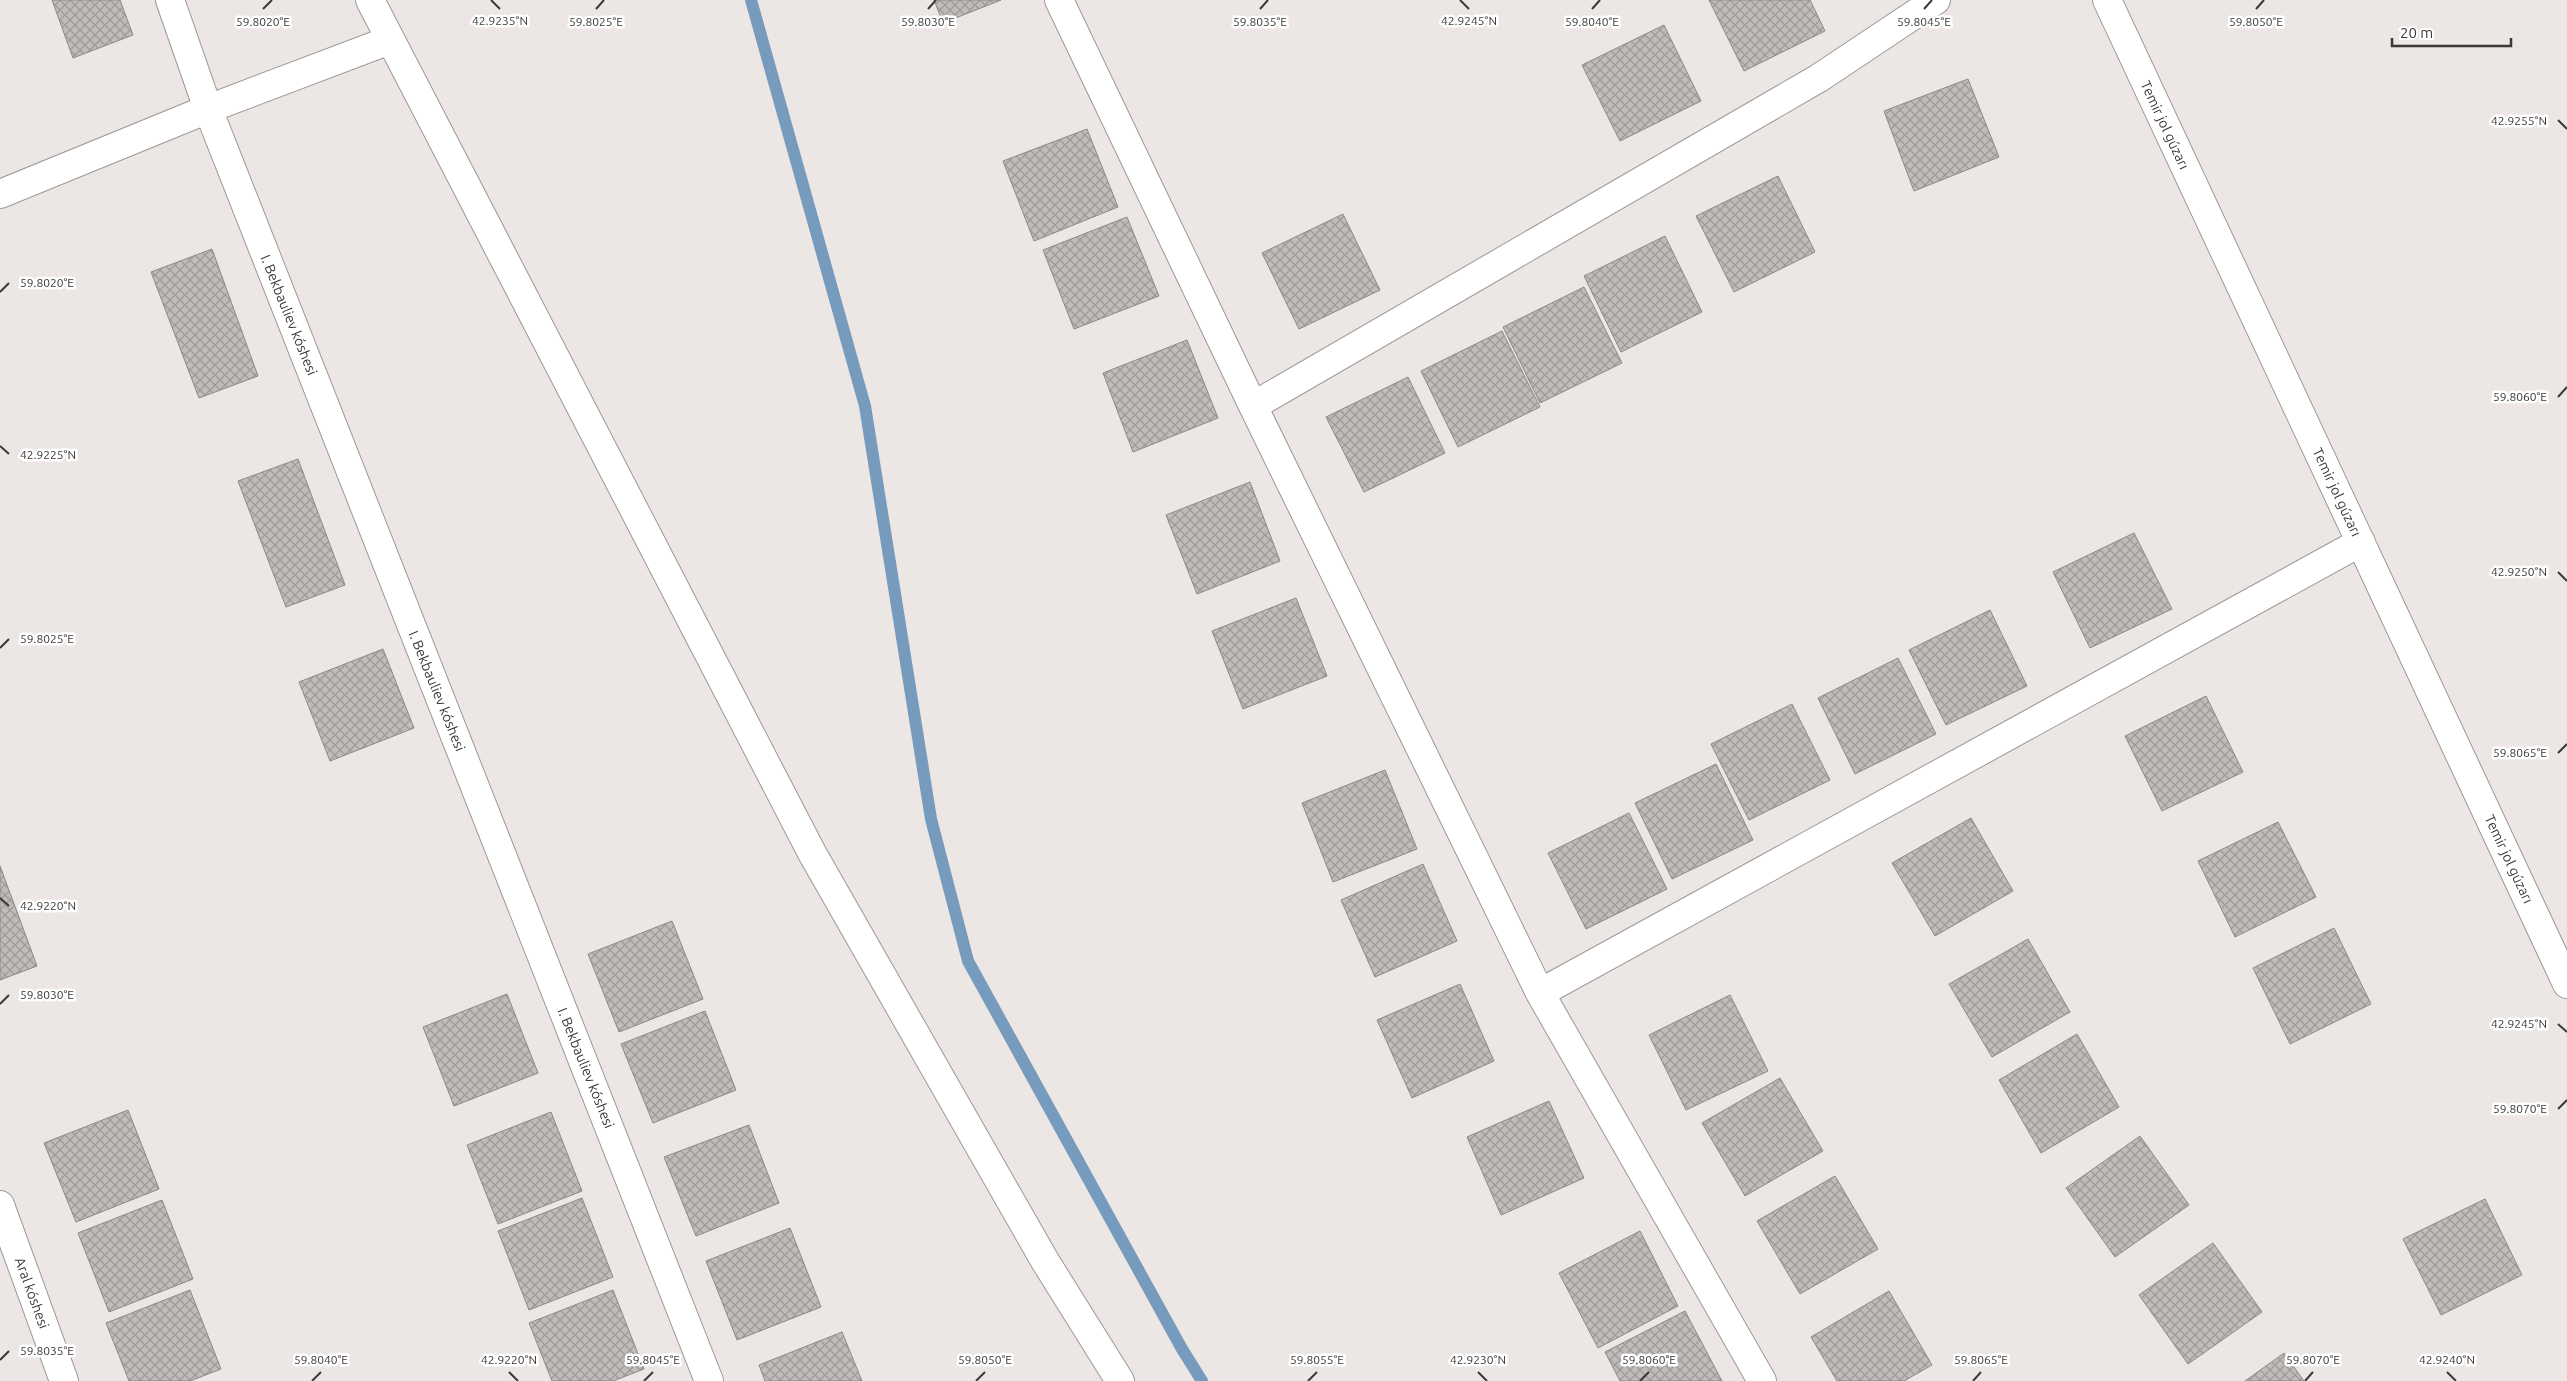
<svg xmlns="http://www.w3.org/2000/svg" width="2567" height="1381" viewBox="0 0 2567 1381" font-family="Ubuntu,sans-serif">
<defs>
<pattern id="building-cross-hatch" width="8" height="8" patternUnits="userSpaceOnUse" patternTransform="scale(1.25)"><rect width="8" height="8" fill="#c0bcb9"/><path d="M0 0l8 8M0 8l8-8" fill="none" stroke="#9d9a97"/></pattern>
</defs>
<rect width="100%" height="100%" fill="#ece6e4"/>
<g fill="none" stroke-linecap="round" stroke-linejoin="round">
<path stroke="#769bbc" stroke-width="12" d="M751 0 865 406 931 819 968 961 1182 1349 1202 1381"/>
</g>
<path fill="url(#building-cross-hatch)" stroke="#8e8986" d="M52 0H120L133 35 73 58Z
M934 0H1001L943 23Z
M1709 0H1810L1825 31 1744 71Z
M1664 25 1701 101 1620 141 1582 65Z
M1968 79 1999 157 1914 191 1884 111Z
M1087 129 1118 207 1034 241 1003 161Z
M1778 176 1815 252 1734 292 1696 216Z
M1343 214 1380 290 1299 329 1262 253Z
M1127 217 1159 296 1074 329 1043 250Z
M1665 236 1702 312 1621 352 1584 276Z
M212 249 258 376 199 398 151 272Z
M1584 287 1622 363 1540 403 1503 327Z
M1502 331 1540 407 1458 447 1421 371Z
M1187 340 1218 418 1133 452 1103 373Z
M1408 377 1445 453 1364 492 1326 417Z
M298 459 345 585 286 607 238 481Z
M1250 482 1280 561 1197 594 1166 515Z
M2134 533 2172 609 2090 648 2053 572Z
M1296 598 1327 676 1243 709 1212 631Z
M1990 610 2027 686 1946 725 1909 650Z
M383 649 414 728 330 761 299 682Z
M1898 658 1936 734 1855 774 1818 698Z
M2206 696 2243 772 2162 811 2125 736Z
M1792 704 1830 780 1749 820 1711 744Z
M1716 764 1753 840 1672 879 1635 803Z
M1385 770 1417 849 1333 882 1302 803Z
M1629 813 1667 889 1586 929 1548 853Z
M1971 818 2013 891 1935 936 1892 863Z
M2278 822 2316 897 2235 937 2198 861Z
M1423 864 1457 941 1375 977 1341 900Z
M0 866 37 966 0 980Z
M672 921 703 999 619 1032 588 954Z
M2334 928 2371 1004 2290 1044 2253 968Z
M2028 939 2070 1012 1992 1057 1949 984Z
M1460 984 1494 1061 1412 1098 1377 1020Z
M507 994 538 1073 454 1106 423 1027Z
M1730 995 1768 1071 1686 1110 1649 1035Z
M705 1011 736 1090 653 1123 621 1044Z
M2077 1034 2119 1107 2041 1153 1999 1080Z
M1780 1078 1823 1151 1745 1196 1702 1123Z
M1549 1101 1584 1178 1501 1215 1467 1137Z
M128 1110 159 1189 76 1222 44 1143Z
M551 1112 582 1191 498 1224 467 1145Z
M749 1125 779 1203 696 1236 664 1157Z
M2140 1136 2189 1205 2115 1257 2066 1188Z
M1835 1176 1878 1249 1800 1294 1757 1221Z
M582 1198 613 1277 529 1310 498 1231Z
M2485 1199 2522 1275 2441 1315 2403 1239Z
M162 1200 193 1279 109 1312 78 1233Z
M790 1228 821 1307 737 1340 706 1261Z
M1640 1231 1678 1306 1598 1348 1559 1273Z
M2213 1243 2262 1312 2188 1364 2139 1295Z
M190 1290 221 1369 190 1381H129L106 1323Z
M613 1290 644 1369 613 1381H552L529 1323Z
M1889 1291 1932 1365 1904 1381H1837L1811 1337Z
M1685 1311 1722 1381H1620L1605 1352Z
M842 1332 862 1381H765L759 1365Z
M2284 1353 2304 1381H2245Z"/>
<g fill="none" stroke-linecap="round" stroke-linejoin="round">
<defs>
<path id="minor" d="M170 0 208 109 709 1381
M370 0 812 853 1045 1261 1120 1381
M1059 0 1253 406 1540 993 1762 1381
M2107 0 2567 984
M0 194 208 109 390 40
M1253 406 1819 78 1936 0
M1540 993 2361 542
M0 1205 64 1381"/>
</defs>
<use href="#minor" stroke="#9d9896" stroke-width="30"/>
<use href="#minor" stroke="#fff" stroke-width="28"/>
</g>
<path fill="none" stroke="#3b3938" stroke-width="2" d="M491 0 500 9M1460 0 1469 9M263 9 272 0M596 9 604 0M928 9 936 0M1260 9 1268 0M1592 9 1600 0M1924 9 1932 0M2256 9 2264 0M2558 120 2567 129M0 292 9 283M2558 397 2567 387M0 446 9 454M2558 572 2567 581M0 648 9 639M2558 753 2567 744M0 898 9 906M0 1004 9 995M2558 1024 2567 1032M2558 1109 2567 1100M0 1360 9 1351M509 1372 518 1381M1478 1372 1487 1381M2447 1372 2456 1381M312 1381 321 1372M644 1381 653 1372M976 1381 985 1372M1308 1381 1317 1372M1640 1381 1649 1372M1973 1381 1981 1372M2305 1381 2313 1372"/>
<g text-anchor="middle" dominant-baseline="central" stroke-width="5" stroke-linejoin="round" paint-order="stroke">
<g font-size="14" fill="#3b3938" stroke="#fff">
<text transform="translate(2165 125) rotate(65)">Temir jol gúzarı</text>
<text transform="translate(289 315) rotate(68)">I. Bekbauliev kóshesi</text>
<text transform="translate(2337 492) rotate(65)">Temir jol gúzarı</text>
<text transform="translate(437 691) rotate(68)">I. Bekbauliev kóshesi</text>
<text transform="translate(2509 859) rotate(65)">Temir jol gúzarı</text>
<text transform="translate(586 1068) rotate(68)">I. Bekbauliev kóshesi</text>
<text transform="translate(32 1293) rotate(70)">Aral kóshesi</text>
</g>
</g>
<g font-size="12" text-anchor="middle" fill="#3b3938" stroke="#fff" stroke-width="5" stroke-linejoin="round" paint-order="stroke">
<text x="500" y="25">42.9235°N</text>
<text x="1469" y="25">42.9245°N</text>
<text x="263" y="26">59.8020°E</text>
<text x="596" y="26">59.8025°E</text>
<text x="928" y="26">59.8030°E</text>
<text x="1260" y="26">59.8035°E</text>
<text x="1592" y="26">59.8040°E</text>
<text x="1924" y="26">59.8045°E</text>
<text x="2256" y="26">59.8050°E</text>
<text x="2519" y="125">42.9255°N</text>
<text x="47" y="287">59.8020°E</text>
<text x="2520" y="401">59.8060°E</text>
<text x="48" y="459">42.9225°N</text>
<text x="2519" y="576">42.9250°N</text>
<text x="47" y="643">59.8025°E</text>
<text x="2520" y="757">59.8065°E</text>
<text x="48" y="910">42.9220°N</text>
<text x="47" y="999">59.8030°E</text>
<text x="2519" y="1028">42.9245°N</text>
<text x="2520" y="1113">59.8070°E</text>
<text x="47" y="1355">59.8035°E</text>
<text x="321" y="1364">59.8040°E</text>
<text x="653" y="1364">59.8045°E</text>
<text x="985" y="1364">59.8050°E</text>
<text x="1317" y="1364">59.8055°E</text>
<text x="1649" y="1364">59.8060°E</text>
<text x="1981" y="1364">59.8065°E</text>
<text x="2313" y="1364">59.8070°E</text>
<text x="509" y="1364">42.9220°N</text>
<text x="1478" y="1364">42.9230°N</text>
<text x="2447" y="1364">42.9240°N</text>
</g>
<path d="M2392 38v8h119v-8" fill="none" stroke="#3b3938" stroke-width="2.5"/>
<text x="2400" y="38" font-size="15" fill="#3b3938" stroke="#ffffff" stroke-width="4" paint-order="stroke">20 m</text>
</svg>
